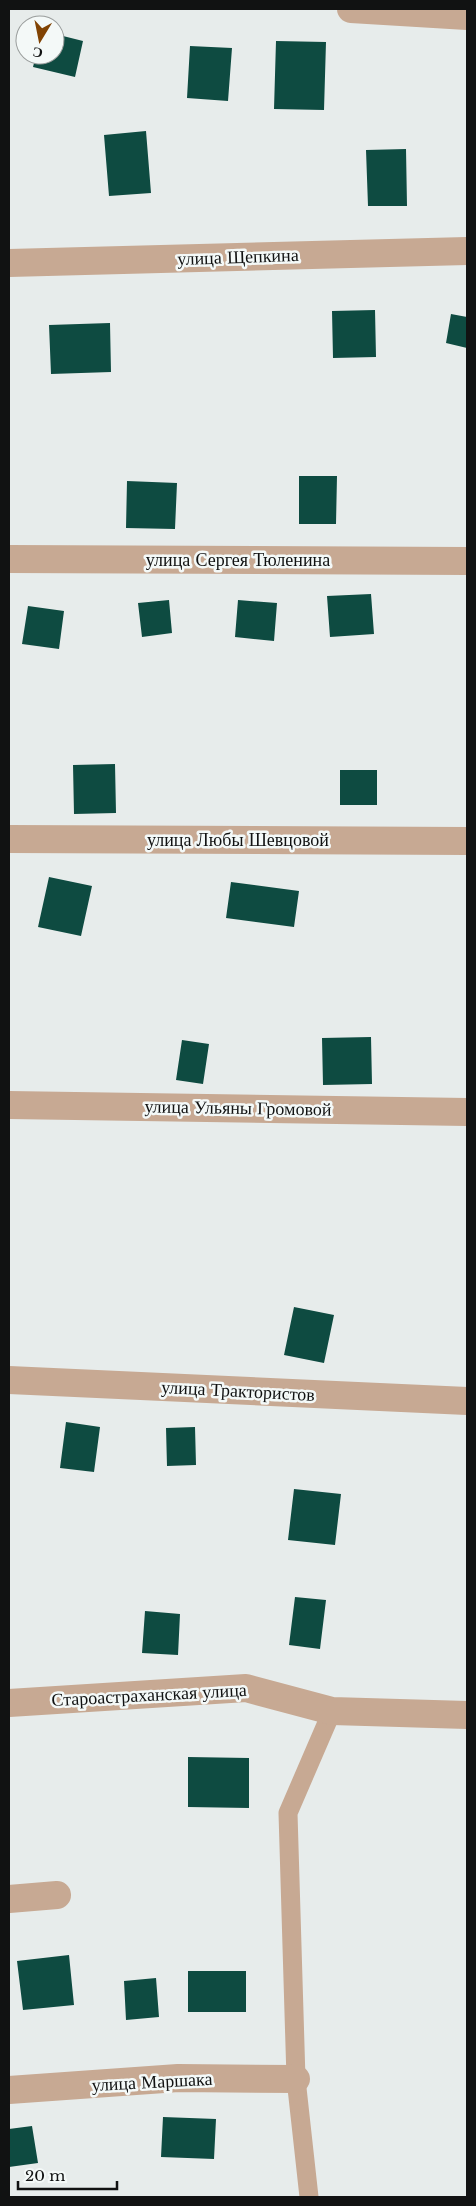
<svg xmlns="http://www.w3.org/2000/svg" width="476" height="2206" viewBox="0 0 476 2206" font-family="'Libre Baskerville',serif">
<rect width="100%" height="100%" fill="#e7eceb"/>
<path fill="#0e4b41" d="M55 34 83 41 75 77 33 67 36 55H55Z
M276 41 326 42 324 110 274 109Z
M190 46 232 48 228 101 187 98Z
M146 131 151 193 109 196 104 135Z
M406 149 407 206H368L366 150Z
M375 310 376 357 333 358 332 311Z
M451 314 467 317V348L446 343Z
M110 323 111 372 51 374 49 325Z
M299 476H337L336 524H299Z
M127 481 177 483 175 529 126 528Z
M371 594 374 634 330 637 327 596Z
M169 600 172 633 142 637 138 603Z
M238 600 277 603 274 641 235 637Z
M28 606 64 611 59 649 22 644Z
M115 764 116 813 74 814 73 765Z
M340 770H377V805H340Z
M49 877 92 886 81 936 38 927Z
M231 882 299 891 294 927 226 918Z
M371 1037 372 1084 323 1085 322 1038Z
M182 1040 209 1044 203 1084 176 1080Z
M294 1307 334 1315 324 1363 284 1355Z
M66 1422 100 1427 94 1472 60 1468Z
M195 1427 196 1465 167 1466 166 1428Z
M294 1489 341 1494 335 1545 288 1540Z
M295 1597 326 1600 320 1649 289 1645Z
M145 1611 180 1614 178 1655 142 1653Z
M188 1757 249 1758V1808L188 1807Z
M69 1955 74 2005 23 2010 17 1961Z
M188 1971H246V2012H188Z
M156 1978 159 2017 126 2020 124 1981Z
M163 2117 216 2119 214 2159 161 2157Z
M32 2126 38 2163 9 2167V2129Z"/>
<g fill="none" stroke-linecap="round" stroke-linejoin="round">
<path stroke="#c7a993" stroke-width="19" d="M309 2197 296 2079 288 1813 332 1711"/>
<path stroke="#c7a993" stroke-width="28" d="M351 9 467 16
M9 263 467 251
M9 559 467 561
M9 839 467 841
M9 1105 467 1112
M9 1380 467 1401
M9 1703 246 1688 332 1711 467 1715
M9 1899 57 1895
M9 2090 178 2078 296 2079"/>
</g>
<g text-anchor="middle" dominant-baseline="central" stroke-width="5" stroke-linejoin="round" paint-order="stroke">
<g font-size="18" fill="#111212" stroke="#f4f9f8">
<text transform="translate(238 257) rotate(-2)">улица Щепкина</text>
<text x="238" y="560">улица Сергея Тюленина</text>
<text x="238" y="840">улица Любы Шевцовой</text>
<text transform="translate(238 1108) rotate(1)">улица Ульяны Громовой</text>
<text transform="translate(238 1391) rotate(3)">улица Трактористов</text>
<text transform="translate(149 1695) rotate(-3)">Староастраханская улица</text>
<text transform="translate(152 2082) rotate(-3)">улица Маршака</text>
</g>
</g>
<rect width="476" height="2206" fill="none" stroke="#111212" stroke-width="20"/>
<g transform="translate(40 40) rotate(190)"><circle r="24" fill="#f4f9f8" stroke="#999d9c"/>
<path d="M0-4L9 19L0 12L-9 19Z" fill="#814303"/>
<text y="-8" font-size="14" font-weight="bold" text-anchor="middle" fill="#111212">С</text>
</g>
<path d="M18 2181v8h99v-8" fill="none" stroke="#111212" stroke-width="2.5"/>
<text x="25" y="2181" font-size="15" fill="#111212" stroke="#f4f9f8" stroke-width="4" paint-order="stroke">20 m</text>
</svg>
